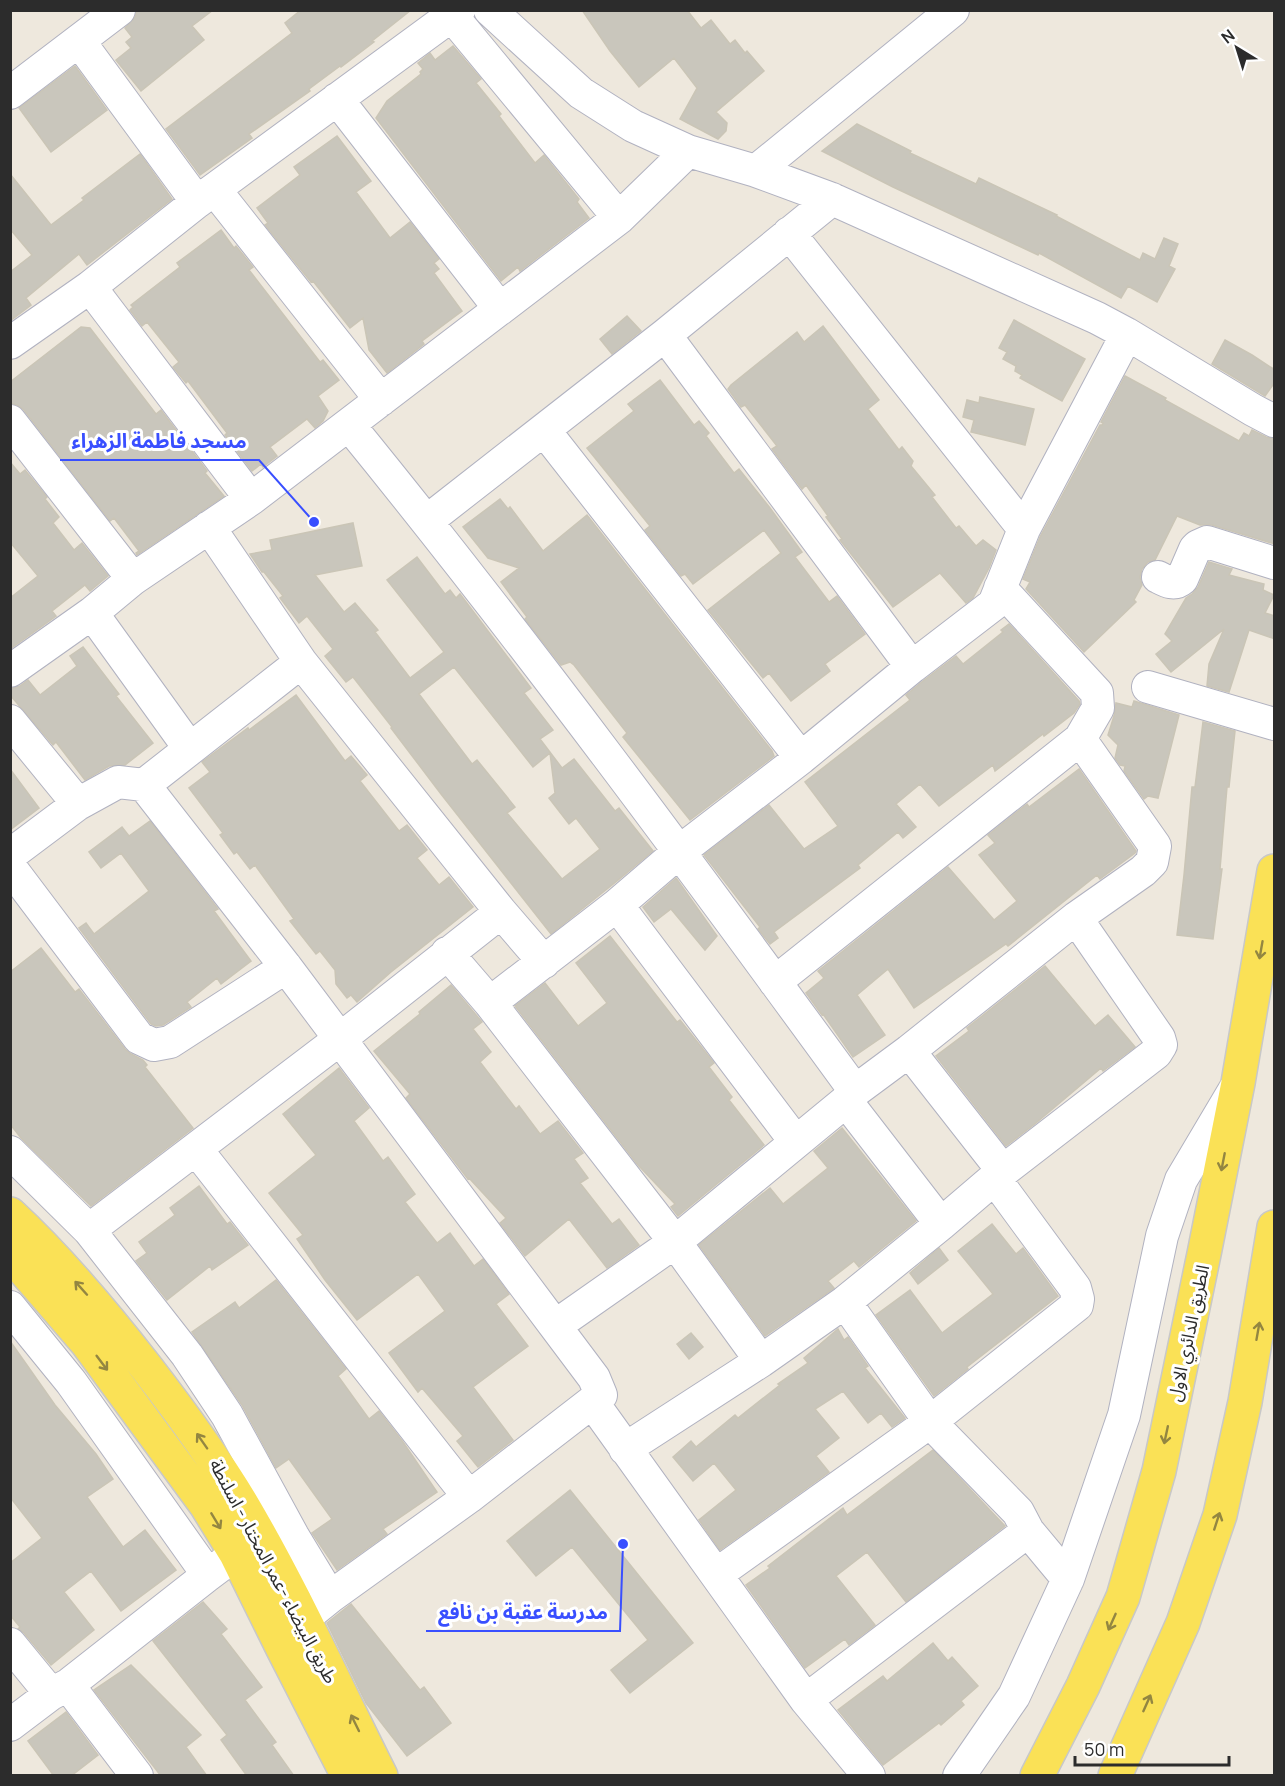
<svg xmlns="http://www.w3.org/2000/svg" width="1285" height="1786" viewBox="0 0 1285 1786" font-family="Manrope,'Noto Sans Arabic',sans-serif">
<rect width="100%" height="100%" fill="#eee8dd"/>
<path fill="#c9c6bc" stroke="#cac5b6" stroke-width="1.5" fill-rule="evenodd" d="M137 10H213L192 26 204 40 141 91 116 60 131 48 126 42 132 37 125 28 135 17Z
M301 10H411L372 41 374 42 341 67 340 66 309 89 310 91 249 134 252 138 200 175 166 129 292 33 285 23Z
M582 10H687L701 28 711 20 730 44 735 40 745 53 747 51 764 71 716 112 727 123 726 131 718 139 680 119 697 88 674 58 639 87 610 51Z
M453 46 481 79 476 83 501 114 499 116 535 163 544 155 579 199 577 202 589 218 520 271 518 267 501 281 376 118 387 101 421 74 420 72 423 69 418 63 430 53 435 60Z
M75 66 107 110 51 152 19 108Z
M857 124 911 151 910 153 976 184 979 178 1057 215 1056 216 1140 260 1143 253 1155 259 1164 238 1178 244 1169 266 1175 269 1157 302 1128 286 1121 298 1039 253 1038 255 893 187 822 151Z
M337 136 371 181 356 192 390 238 410 222 439 259 434 263 439 269 434 273 462 311 422 341 424 344 387 373 369 350 363 318 350 328 313 281 311 282 265 225 268 223 257 208 300 175 294 167Z
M140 154 172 199 87 265 79 254 26 298 31 305 10 321V272L32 255 10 229V174L51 225 84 200 82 198Z
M221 230 234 248 236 246 253 267 249 270 320 362 323 360 339 380 318 396 328 411 323 421 315 428 307 419 270 447 277 456 263 467 261 464 252 471 225 435 227 433 188 381 186 383 173 367 179 362 147 322 142 326 130 310 133 307 131 305 180 267 177 263Z
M627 316 641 331 612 354 600 339Z
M1014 320 1085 359 1062 401 1020 378 1022 375 1015 371 1016 366 1003 359 1007 352 999 348Z
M823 326 879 400 868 409 899 450 902 447 913 461 911 466 935 495 932 497 956 528 959 526 976 546 983 540 996 550 989 568 973 598 966 603 940 573 893 607 840 540 842 539 826 517 828 516 806 485 802 489 772 449 777 446 745 405 741 407 728 389 731 385 797 332 804 342Z
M81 327 90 328 156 414 161 410 207 471 205 473 224 496 137 555 136 553 139 551 114 518 110 521 24 410 17 405 10 403V382Z
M1225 340 1252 355 1275 370V382L1265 396 1212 364Z
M1125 376 1166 398 1165 400 1239 441 1244 433 1249 436 1252 430 1266 437 1275 439V544L1212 525H1200L1177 516 1155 560 1148 562 1142 569 1140 577 1142 585 1134 600 1136 602 1084 652 1026 589 1030 582 1023 579 1040 537 1100 425H1102L1103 423 1101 422Z
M660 380 694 425 699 421 709 433 706 436 734 473 739 469 770 508 802 552 795 557 829 602 837 596 865 634 825 664 830 671 791 701 769 673 763 678 708 610 781 553 764 530 693 584 685 574 681 576 645 530 650 526 587 448 634 411 628 404Z
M980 397 1034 409 1025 445 971 432 974 420 963 417 967 400 979 403Z
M10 462 20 474 25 470 47 497 45 499 59 517 53 523 74 550 82 543 108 576 90 591 85 585 52 611 56 616 10 649V598L38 576 10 542Z
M500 499 508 509 510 507 543 551 587 515 772 751 774 756 690 820 623 737 627 733 574 665 570 662 561 665 525 619 527 617 501 582 519 568 488 558 463 527Z
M353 523 362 566 315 575 344 612 355 603 378 630 375 632 410 678 444 652 387 580 417 557 445 594 450 590 456 598 460 594 531 688 524 693 553 730 540 739 562 768 574 759 615 811 619 808 653 851 617 881 551 934 441 794 391 728 392 727 353 677 346 682 325 656 333 649 307 616 299 623 280 598 283 596 264 572H262L250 554 272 550 270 540ZM454 667 533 767 550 753 555 793 549 798 569 824 576 818 600 849 562 879 507 813 515 807 477 760 472 764 419 694Z
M1209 562 1232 569 1229 575 1264 584 1263 590 1274 595 1265 613 1275 616V639L1249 630 1229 692 1207 686 1209 664 1224 629 1171 672 1156 654 1172 641 1165 634 1186 598 1192 594 1198 587Z
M1009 624 1079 701 1080 704 1074 713 1044 736 1043 734 995 771 993 765 939 806 920 784 896 804 916 827 903 838 898 832 858 865 860 868 774 932 778 938 770 944 758 929 760 927 704 855 769 805 804 849 838 826 805 782 910 700 906 695 923 681 956 656 963 664 1003 632 1001 630Z
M83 647 119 694 116 696 153 743 125 765 109 766 85 780 56 742 53 745 10 695V689L20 686 28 680 40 695 77 666 70 656Z
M296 695 345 761 351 756 367 775 360 781 399 831 407 825 427 850 417 858 439 885 449 877 473 907 391 972 357 1002 351 995 347 998 336 984 335 970 320 951 316 954 290 921 294 919 255 865 250 869 237 852 234 854 220 835 223 833 189 788 210 772 202 762 248 728 249 730Z
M1134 701 1179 715 1158 798 1148 796 1144 799 1124 771 1125 766 1120 765 1115 758 1118 745 1108 735 1114 716 1116 703 1132 707Z
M1203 722 1235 731 1229 787H1227L1220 869H1222L1213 939 1177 935 1184 875 1192 787H1195Z
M10 769 39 808 10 830Z
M1079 769 1136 851 1135 853 1100 879 1097 875 1008 946 1006 944 914 1008 888 969 857 995 885 1035 853 1057 823 1014 822 1015 806 993 824 978 818 971 948 867 994 920 1017 901 979 855 995 843 988 835 1027 804 1029 807Z
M150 821 218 909 214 911 251 961 221 984 217 978 187 1002 191 1007 163 1025 156 1026 151 1024 79 928 86 923 94 934 149 891 121 853 101 868 89 852 122 827 129 836Z
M676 878 717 936 705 950 671 909 654 922 643 907Z
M610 936 677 1022 680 1020 714 1063 709 1067 732 1097 729 1100 764 1145 678 1216 671 1207 675 1204 638 1165 515 1006 545 983 578 1026 607 1003 576 963Z
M41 948 75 992 79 989 125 1049 131 1054 143 1060 147 1065 145 1067 193 1128 91 1206 21 1138 10 1124V972Z
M1045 966 1095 1026 1108 1015 1135 1047 1103 1071 1101 1068 1036 1123 1006 1146 936 1056 969 1031 967 1028Z
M451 985 482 1022 473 1029 491 1052 480 1062 516 1109 519 1106 540 1134 558 1121 583 1153 574 1159 588 1178 580 1183 612 1224 619 1219 639 1245 607 1268 569 1219 525 1256 500 1223 506 1218 469 1178 468 1179 406 1098 410 1094 374 1051 420 1014 419 1012Z
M339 1068 369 1108 354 1121 383 1161 388 1157 415 1194 405 1202 437 1243 450 1233 474 1266 483 1259 509 1294 496 1304 528 1346 473 1387 513 1440 478 1467 457 1441 463 1436 422 1388 418 1392 389 1353 445 1311 418 1274 357 1320 325 1280 297 1239 303 1235 269 1193 316 1155 283 1114Z
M842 1128 916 1221 859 1267 854 1261 828 1281 834 1288 765 1336 699 1245 770 1188 783 1204 828 1168 814 1151Z
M199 1186 227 1224 230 1222 248 1245 212 1270 210 1266 167 1300 136 1261 147 1253 139 1242 175 1215 170 1208Z
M992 1224 1016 1254 1023 1248 1058 1296 967 1367 968 1369 934 1396 876 1315 910 1290 942 1333 993 1294 958 1251Z
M939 1248 948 1260 918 1284 910 1273Z
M276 1280 346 1369 338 1376 369 1419 379 1411 403 1442 437 1492 383 1529 387 1534 337 1570 312 1533 332 1519 289 1459 276 1468 242 1405 192 1332 235 1302 239 1308Z
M838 1329 844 1340 848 1337 868 1366 865 1368 905 1418 892 1427 881 1413 868 1423 843 1391 815 1409 839 1438 816 1456 829 1472 720 1550 699 1520 736 1490 714 1463 693 1481 673 1457 691 1441 696 1447 735 1415 738 1418 780 1385 778 1384 808 1363 804 1358Z
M691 1333 703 1347 689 1359 677 1344Z
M10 1341 55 1405 96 1454 113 1479 87 1497 123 1547 145 1530 176 1570 121 1611 91 1571 64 1592 94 1630 51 1665 24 1633 18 1629 20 1627 10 1615V1563L42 1538 10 1497Z
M933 1450 1005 1526 906 1602 867 1552 836 1576 875 1625 849 1645 845 1639 805 1668 746 1585 770 1568 768 1566 843 1508 847 1515Z
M570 1490 693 1643 630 1693 611 1670 648 1640 572 1547 536 1576 507 1541Z
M203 1602 227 1629 221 1634 262 1687 245 1700 276 1742 272 1745 294 1776H247L221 1740 227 1735 153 1641Z
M351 1604 420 1690 424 1687 451 1723 407 1756 366 1703 327 1623Z
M933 1643 948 1661 952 1657 978 1686 961 1701 964 1705 941 1725 939 1723 883 1765 838 1710 883 1676 887 1681Z
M131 1665 201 1735 186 1747 207 1776H161L94 1690Z
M66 1712 98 1755 71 1776H54L28 1741Z"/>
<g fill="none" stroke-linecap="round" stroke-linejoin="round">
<defs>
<path id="minor" d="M490 10 581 93 633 126 688 151 756 171 832 199 1097 318 1127 334 1253 410 1274 421
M452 16 619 218
M79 41 197 202
M10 93 119 10
M337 99 500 309
M756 171 953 10
M215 190 381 400
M789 233 1024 529
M90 287 251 499
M665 335 912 667
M10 343 90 287 197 202 459 10
M10 421 133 579
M349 425C525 641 691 866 855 1091
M544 430 801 758
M427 521 665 335 832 199
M209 527 301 662 501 912 544 962
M1158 577C1166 581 1174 586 1182 579L1195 549 1198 546 1207 542 1274 563
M92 613 190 749
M10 671 92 613 133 579 251 499 619 218 688 151
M1148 687 1274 724
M10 721 78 804
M144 785 301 662
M10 855 78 804 118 782 144 785 286 967 555 1326
M10 867 139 1038 154 1045 170 1042 286 967
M617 905 795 1141
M447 953 490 1003 675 1242 761 1361
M775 982 1080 739
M490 1003 617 905 680 851 801 758 912 667 994 604 1024 529 1127 334
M909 1051 1003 1171
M846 1101 941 1224
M196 1149 469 1497
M10 1152 89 1230 187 1355 227 1415 293 1536 330 1597
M89 1230 340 1039 501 912
M845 1302 930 1422 1018 1512 1028 1531
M10 1307 71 1382 208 1575 236 1554
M593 1403 806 1700 1028 1531 1068 1579
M625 1449 761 1361 845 1302 941 1224 1003 1171 1156 1053 1161 1045 1159 1038 1076 918
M717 1574 930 1422 1077 1305 1078 1299 1075 1288 995 1179
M304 1618 330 1597 469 1497 601 1395 594 1378 555 1326 675 1242 846 1101 855 1091 909 1051 1076 918 1143 871 1152 862 1155 846 1080 739 1098 708 1097 693 1000 588
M10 1644 51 1694
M68 1685 137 1776
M806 1700 869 1776
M10 1725 51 1694 68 1685 208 1575
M959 1776 1014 1696 1068 1579 1124 1415 1162 1236 1181 1180 1235 1089"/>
<path id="major" d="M10 1214C60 1260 104 1313 146 1367 180 1411 213 1456 242 1504 294 1592 335 1685 381 1776
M10 1254 87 1343 206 1505 236 1554 283 1649 348 1776
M1037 1776 1083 1686 1123 1597 1159 1471 1204 1254 1238 1083 1274 871
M1115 1776 1183 1623 1220 1515 1245 1402 1274 1227"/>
</defs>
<use href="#minor" stroke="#b1b2c0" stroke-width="34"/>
<use href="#major" stroke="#c8c8c8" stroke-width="36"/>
<use href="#minor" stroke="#fff" stroke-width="32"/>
<use href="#major" stroke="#fae156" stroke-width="33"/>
</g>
<defs><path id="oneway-shaft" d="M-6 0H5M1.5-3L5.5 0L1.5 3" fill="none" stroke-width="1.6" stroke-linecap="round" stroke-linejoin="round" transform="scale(1.5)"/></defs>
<g stroke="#938641">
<use href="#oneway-shaft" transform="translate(1261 950) rotate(100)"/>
<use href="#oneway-shaft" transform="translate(1223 1162) rotate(101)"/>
<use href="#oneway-shaft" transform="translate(81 1288) rotate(-132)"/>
<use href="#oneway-shaft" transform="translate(1258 1331) rotate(-80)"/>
<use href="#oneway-shaft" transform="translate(102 1363) rotate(53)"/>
<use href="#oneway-shaft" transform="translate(1166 1435) rotate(102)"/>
<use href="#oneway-shaft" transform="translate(202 1441) rotate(-125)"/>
<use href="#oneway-shaft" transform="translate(216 1521) rotate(59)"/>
<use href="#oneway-shaft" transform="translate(1217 1521) rotate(-72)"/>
<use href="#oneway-shaft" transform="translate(1112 1622) rotate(114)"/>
<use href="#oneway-shaft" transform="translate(1147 1703) rotate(-66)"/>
<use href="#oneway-shaft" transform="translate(355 1723) rotate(-116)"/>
</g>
<g text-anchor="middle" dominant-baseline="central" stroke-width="6" stroke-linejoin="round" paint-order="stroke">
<g font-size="18" fill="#2c2c2c" stroke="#fff">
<text transform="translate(1188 1333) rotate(-78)">الطريق الدائري الاول</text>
<text transform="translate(274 1571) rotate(62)">طريق البيضاء -عمر المختار - اسلنطة</text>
</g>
</g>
<path fill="none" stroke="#394fff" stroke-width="2" d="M314 522L259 460H60M623 1544L620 1631H426"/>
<g fill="#394fff" stroke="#fff" stroke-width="2">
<circle cx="314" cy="522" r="6"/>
<circle cx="623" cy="1544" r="6"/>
</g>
<g font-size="20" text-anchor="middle" font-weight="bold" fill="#394fff" stroke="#fff" stroke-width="6" stroke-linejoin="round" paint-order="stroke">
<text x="159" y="448">مسجد فاطمة الزهراء</text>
<text x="523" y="1619">مدرسة عقبة بن نافع</text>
</g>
<rect width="1285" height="1786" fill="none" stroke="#2c2c2c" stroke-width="24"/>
<g transform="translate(1237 48) rotate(322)" stroke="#ffffff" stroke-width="4.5" paint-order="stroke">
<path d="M0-4.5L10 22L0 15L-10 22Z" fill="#2c2c2c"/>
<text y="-9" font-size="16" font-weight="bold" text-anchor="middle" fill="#2c2c2c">N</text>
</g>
<path d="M1075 1756v9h154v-9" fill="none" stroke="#2c2c2c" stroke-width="3"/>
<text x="1084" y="1756" font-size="18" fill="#2c2c2c" stroke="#ffffff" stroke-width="4.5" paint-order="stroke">50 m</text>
</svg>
